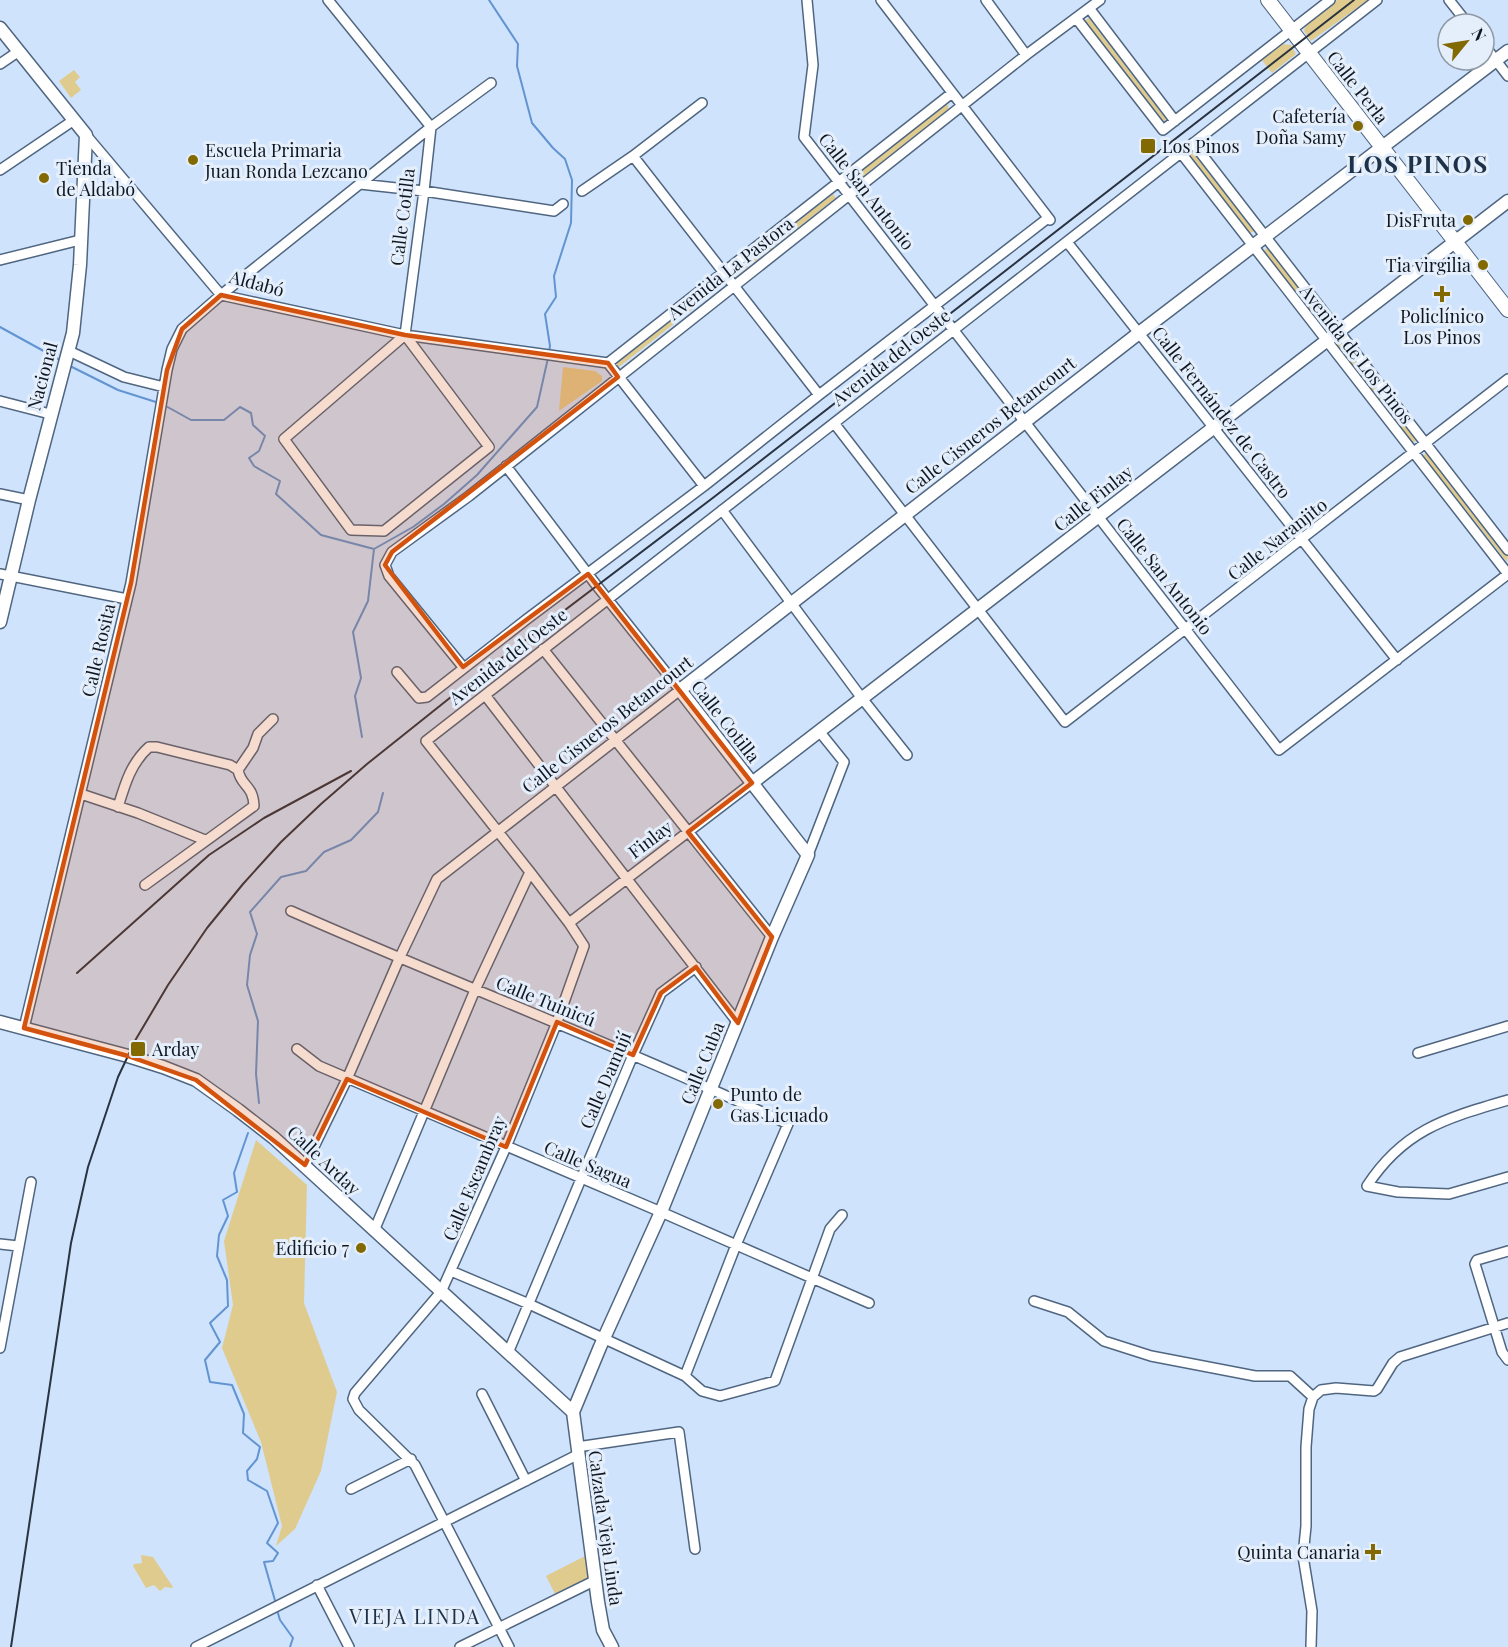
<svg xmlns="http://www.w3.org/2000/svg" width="1508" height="1647" viewBox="0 0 1508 1647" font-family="'Playfair Display',serif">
<rect width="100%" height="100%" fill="#cfe3fc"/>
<path fill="#e0cb8e" d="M1337 0H1368L1311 41 1304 31 1305 27Z
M1089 18 1166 119 1162 123 1084 21Z
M1282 44 1291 45 1296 54 1272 73 1261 59Z
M74 70 80 77 75 82 81 90 71 98 59 81Z
M947 104 949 109 852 185 848 181Z
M1191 150 1254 231 1249 234 1187 153Z
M833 194 836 198 736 276 733 272Z
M1268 247 1327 324 1323 328 1264 251Z
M718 283 721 287 619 367 615 363Z
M1340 341 1417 439 1413 443 1336 344Z
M563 367 595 371 602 376V381L559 411Z
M1427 452 1508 555 1507 562 1423 456Z
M256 1140 307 1185 304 1303 337 1392 321 1471 295 1529 276 1546 282 1526 261 1442 222 1348 233 1305 224 1241Z
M141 1555 153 1557 173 1587 172 1588 165 1587 160 1591 154 1585 146 1588 133 1566 134 1564 142 1563Z
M587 1555 592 1578 556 1596 546 1576Z"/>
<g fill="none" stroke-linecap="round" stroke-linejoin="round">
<path stroke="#6294d1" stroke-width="2" d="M489 0 518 44 517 66 532 123 553 148 565 159 572 180 571 223 554 276 556 297 545 314 550 346 549 352
M0 327 60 360
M68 365 118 390 159 403
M164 405 191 420H224L240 407 251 413 253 425 265 436 259 451 249 458 254 466 280 481 276 494 321 535 374 549 413 527 444 504 477 475 537 407 548 358
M362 737 355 696 361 678 353 632 368 601 374 549
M259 1103 256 1074 258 1021 247 985 250 955 257 934 250 912 281 877 306 871 324 852 351 840 378 812 383 793
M248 1133 234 1173 237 1192 223 1200 228 1216 219 1235 217 1256 227 1280 228 1306 210 1323 220 1342 205 1360 210 1382 232 1385 244 1414 243 1433 260 1447 257 1459 247 1471 248 1480 267 1491 278 1523 267 1543 278 1553 273 1561 264 1562 276 1604
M277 1610 280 1620 293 1638 290 1647"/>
<defs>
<path id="minor" d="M328 0 431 127 424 191 405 335 489 447 384 531 351 530 284 439 405 335
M807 0 813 65 804 137 1279 750 1508 574 1181 153
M881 0 1050 220
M986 0 1026 55
M1449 0 1468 24
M1089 8 1175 121
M1076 18 1163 130 1330 0
M1484 45 1508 76
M0 64 19 51
M86 135 221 295 405 335 608 363 704 486
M1193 143 1508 550
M633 156 819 395
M0 170 74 120
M360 184 424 191 554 211 563 204
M582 191 633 156 702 103
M1067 242 1397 660
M0 260 80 240
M69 351 124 377 164 387
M608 363 952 93
M0 401 50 414
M834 423 1065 722 1508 379
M0 494 29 500
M722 510 861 697 907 755
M0 574 127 599
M543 649 772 937
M463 667 389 576 385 565 392 552 469 496 1026 55 1100 0
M397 672 419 698 427 697 527 619 704 486 819 395 1048 218
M485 695 738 1023
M238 770 253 748 258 734 273 719
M81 794 138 813 205 840
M118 807C125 784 131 763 149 747H157L230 765 238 770C241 787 253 784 254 806L145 885
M808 855 844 762 819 731
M291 911C456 984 625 1048 788 1124L736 1245 685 1376
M569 923 752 783
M24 1028 131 583 167 370 172 349 182 329 221 295 431 127 491 83
M297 1049 319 1066 661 1212 869 1303
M1418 1053 1508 1026
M1508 1100C1447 1118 1404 1129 1367 1186L1398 1192 1449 1194 1508 1177
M305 1165 347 1079 399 959 437 879 680 690 597 586 506 466
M374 1231 475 990 530 872
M0 1244 18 1246
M1508 1251 1477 1260 1475 1264 1502 1352 1508 1360
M451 1271 529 1304 685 1376 702 1391 720 1396 775 1381 830 1229 842 1215
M1034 1301 1068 1312 1104 1341 1151 1356 1255 1376H1290L1313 1397
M0 1348 31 1182
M508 1353 633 1055 661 993 696 967
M482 1394 526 1481
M1313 1397 1321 1390 1336 1388 1374 1391 1377 1389 1393 1363 1400 1357 1508 1323
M577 1447 679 1432 695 1549
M351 1489 411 1459
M317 1585 349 1647
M196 1647 577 1455
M460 1647 594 1581
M509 1647 415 1465 359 1410 353 1399 355 1393 441 1292 506 1147 557 1022 584 946 569 923 530 872 426 741 1377 0
M1311 1647 1312 1611 1303 1556 1306 1526V1447L1309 1409 1313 1397"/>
<path id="tertiary" d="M0 28 86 135 80 265 73 333 29 500 0 622
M752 783 1508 201
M0 1022 128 1056 163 1067 196 1080 238 1110 274 1138 573 1412
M612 1647 603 1630 598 1602 573 1412 600 1347 661 1212 772 937 808 855 680 690 1139 333 1508 51"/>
<path id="secondary" d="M1268 0 1508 310"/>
</defs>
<use href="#minor" stroke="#506680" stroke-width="12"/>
<use href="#tertiary" stroke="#506680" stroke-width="15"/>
<use href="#secondary" stroke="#506680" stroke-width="16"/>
<use href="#minor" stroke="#fff" stroke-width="9"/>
<use href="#tertiary" stroke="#fff" stroke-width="12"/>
<use href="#secondary" stroke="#fff" stroke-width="14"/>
<path stroke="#2a3340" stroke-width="2" d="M77 973 209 855 264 818 351 771
M11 1647 71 1243 88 1167 118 1077 136 1039 168 985 207 928 243 884 281 842 321 804 367 764 461 689 714 497 1354 0"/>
</g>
<path fill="#d2520e" fill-opacity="0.2" stroke="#d2520e" stroke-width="4.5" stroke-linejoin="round" d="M221 295 405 335 608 363 618 377 392 552 385 565 463 667 588 574 752 783 688 832 772 937 738 1023 696 967 661 993 633 1055 557 1022 506 1147 347 1079 305 1165 196 1080 128 1056 24 1028 131 583 167 370 182 329Z"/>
<g fill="#836902" stroke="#e5effc" stroke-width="2">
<circle cx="1358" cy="126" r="6"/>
<rect x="1140" y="138" width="16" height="16" rx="3"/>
<circle cx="193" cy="160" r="6"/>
<circle cx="44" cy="178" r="6"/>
<circle cx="1468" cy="220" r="6"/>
<circle cx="1483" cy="265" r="6"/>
<path d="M1439 285h6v6h6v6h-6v6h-6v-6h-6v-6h6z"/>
<rect x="130" y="1041" width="16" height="16" rx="3"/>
<circle cx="718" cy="1104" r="6"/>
<circle cx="361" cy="1248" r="6"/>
<path d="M1370 1543h6v6h6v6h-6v6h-6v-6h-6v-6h6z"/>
</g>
<g text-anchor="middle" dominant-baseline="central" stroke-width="6" stroke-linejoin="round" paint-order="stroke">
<g font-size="18" fill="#0f1722" stroke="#e5effc">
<text transform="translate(1358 87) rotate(52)">Calle Perla</text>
<text transform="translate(867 191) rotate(52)">Calle San Antonio</text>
<text transform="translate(402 217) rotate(-83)">Calle Cotilla</text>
<text transform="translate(730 268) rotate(-38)">Avenida La Pastora</text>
<text transform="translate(257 283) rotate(15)">Aldabó</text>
<text transform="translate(1357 354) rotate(52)">Avenida de Los Pinos</text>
<text transform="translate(891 357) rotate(-38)">Avenida del Oeste</text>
<text transform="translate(42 376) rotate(-75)">Nacional</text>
<text transform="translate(1222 412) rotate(52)">Calle Fernández de Castro</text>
<text transform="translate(990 425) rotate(-38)">Calle Cisneros Betancourt</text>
<text transform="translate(1093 498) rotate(-38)">Calle Finlay</text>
<text transform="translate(1277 539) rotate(-38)">Calle Naranjito</text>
<text transform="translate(1165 576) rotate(52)">Calle San Antonio</text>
<text transform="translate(98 650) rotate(-77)">Calle Rosita</text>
<text transform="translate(508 656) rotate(-38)">Avenida del Oeste</text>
<text transform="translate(726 721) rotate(52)">Calle Cotilla</text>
<text transform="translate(607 724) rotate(-38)">Calle Cisneros Betancourt</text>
<text transform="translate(650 839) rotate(-37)">Finlay</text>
<text transform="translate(546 1001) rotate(22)">Calle Tuinicú</text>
<text transform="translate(702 1063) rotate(-68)">Calle Cuba</text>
<text transform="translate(605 1080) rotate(-67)">Calle Damují</text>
<text transform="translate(324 1160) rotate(43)">Calle Arday</text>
<text transform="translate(588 1164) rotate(23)">Calle Sagua</text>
<text transform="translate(474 1178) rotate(-67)">Calle Escambray</text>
<text transform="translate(606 1528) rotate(82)">Calzada Vieja Linda</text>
</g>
<g font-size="18" fill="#0f1722" stroke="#e5effc" text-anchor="end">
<text x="1346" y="116">Cafetería<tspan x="1346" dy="21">Doña Samy</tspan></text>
<text x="1162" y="146" text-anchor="start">Los Pinos</text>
<text x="205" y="150" text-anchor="start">Escuela Primaria<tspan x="205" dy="21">Juan Ronda Lezcano</tspan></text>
<text x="56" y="168" text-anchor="start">Tienda<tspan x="56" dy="21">de Aldabó</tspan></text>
<text x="1456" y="220">DisFruta</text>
<text x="1471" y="265">Tia virgilia</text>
<text x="1442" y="316" text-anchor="middle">Policlínico<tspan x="1442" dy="21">Los Pinos</tspan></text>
<text x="152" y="1049" text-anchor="start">Arday</text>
<text x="730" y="1094" text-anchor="start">Punto de<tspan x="730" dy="21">Gas Licuado</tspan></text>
<text x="349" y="1248">Edificio 7</text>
<text x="1360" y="1552">Quinta Canaria</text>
</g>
<g font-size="20" letter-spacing="1.5" fill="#1d3148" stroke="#e5effc">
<text x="415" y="1615">VIEJA LINDA</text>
</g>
<g font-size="24" font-weight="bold" letter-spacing="1.5" fill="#1d3148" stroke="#e5effc">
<text x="1418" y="163">LOS PINOS</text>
</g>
</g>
<g transform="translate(1466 42) rotate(60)"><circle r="28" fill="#e5effc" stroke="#8f99a5" stroke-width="1.5"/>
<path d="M0-4.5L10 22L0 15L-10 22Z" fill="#836902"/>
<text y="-9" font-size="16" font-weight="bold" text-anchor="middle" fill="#0f1722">N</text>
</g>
</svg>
